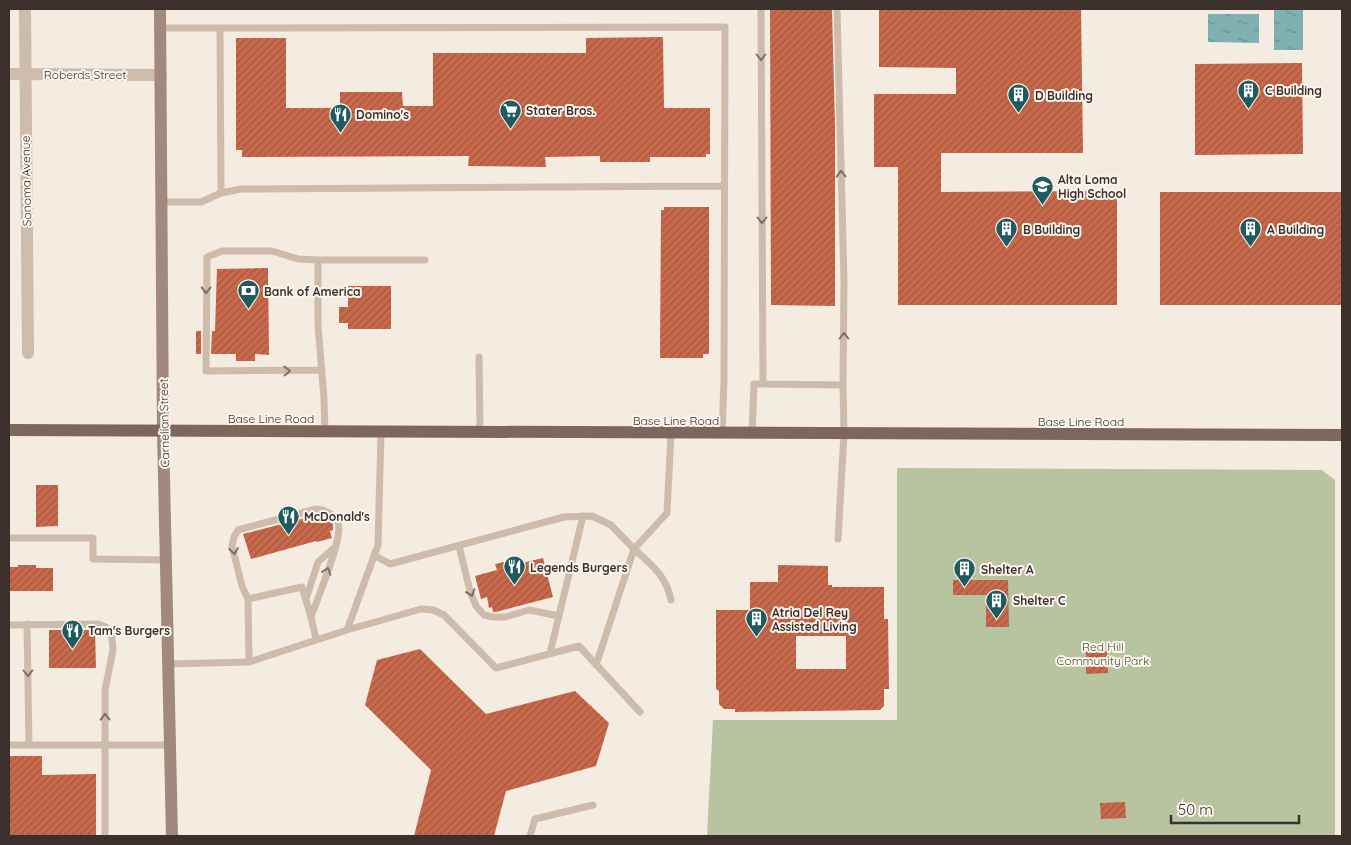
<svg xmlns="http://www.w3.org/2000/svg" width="1351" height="845" viewBox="0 0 1351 845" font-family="Quicksand,sans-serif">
<defs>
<pattern id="water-ripples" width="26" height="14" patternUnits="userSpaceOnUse" patternTransform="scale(1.25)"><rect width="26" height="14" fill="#7fb0b2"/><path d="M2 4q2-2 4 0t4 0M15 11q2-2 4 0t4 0" fill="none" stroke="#699091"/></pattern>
<pattern id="building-hatch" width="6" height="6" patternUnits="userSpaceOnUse" patternTransform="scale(1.25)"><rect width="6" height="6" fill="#c8694b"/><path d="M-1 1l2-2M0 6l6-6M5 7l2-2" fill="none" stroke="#a4573f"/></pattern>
</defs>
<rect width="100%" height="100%" fill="#f4ebe1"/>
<path fill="#b8c4a0" d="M897 468 1322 470 1335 480V836H707L713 720H897Z"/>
<path fill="url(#water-ripples)" d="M1274 9H1303V50H1274Z
M1208 14H1259V43L1208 42Z"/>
<path fill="url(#building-hatch)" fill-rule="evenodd" d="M770 9H832L835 125V306L771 305Z
M879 9H1081L1083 153H941V192L1117 191V305H898V167H874V94H956V68L879 67Z
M663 37 664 108H710V154H706V157H650V162H600V156L545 157 546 167 468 166 469 156 242 157V150H236V38H286V108H340V92H402L403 106H433V53H586V38Z
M1302 63 1303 154 1195 155V64Z
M1160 192H1342V305H1160Z
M664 207H709V354H703V358H660L661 210H664Z
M268 268 269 355 255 354V361H236V354H211L212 331H215L217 269Z
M348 286H391V329H348V323H339V307H348Z
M196 331H201V354H196Z
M36 485H58V526L36 527Z
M317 515 333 524V530L330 531 332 538 317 542 316 541 251 559 243 534Z
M543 558 553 597 496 612H493L492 607 489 608 487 597 481 599 475 576 497 570 495 564 516 559 518 564Z
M18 565H36V568H53V591H9V567H18Z
M778 565 828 566V585H832V587H884V619H888L889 689H884V706L880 710 735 712V709H724L719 704V691L716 689V610H750V582H778ZM796 636H846V669H796Z
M953 580H1008L1009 627H986V595H953Z
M49 630H95L96 668H49Z
M420 649 486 714 575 691 609 723 596 766 506 791 494 836H414L431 770 365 705 377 660Z
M1086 651H1107L1108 673 1086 674Z
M9 756H42V775L96 774V836H9Z
M1125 802 1126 818 1101 819 1100 803Z"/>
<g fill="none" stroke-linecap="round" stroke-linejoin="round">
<path stroke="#cdbbac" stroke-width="7" d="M761 9 763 384
M837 9 844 281 843 385
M160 28H220L221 193
M220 28 725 27 724 381 722 433
M162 202H201L221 193 241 189 724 186
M318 260V325L324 399 325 432
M479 357 480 433
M322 370 206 371 207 257 222 251H272L298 259 318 260H425
M752 433 754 384 843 385 844 433 838 539
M9 538H93V559L166 560
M459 546 470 591 476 606 484 615 493 617H505L529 610 559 616
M374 555 390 564 564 517 592 516 611 525 634 549 596 665
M248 599 302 587 311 617 316 639
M306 599 318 562 335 547
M671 600C667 577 651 564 634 549L667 513 671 433
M27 624 29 745
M9 625 98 624 106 627 112 638 113 650 105 690V836
M347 630 421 609 433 610 444 615 496 668 579 646 640 712
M550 653 583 516
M249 662 248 599 242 586 232 546 234 537 238 530 316 509C325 510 334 513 338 523 344 537 317 599 311 617
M169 664 249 662 347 630 378 545 381 433
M9 745H170
M530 836 535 819 593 805"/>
<path stroke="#cdbbac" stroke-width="12" d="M25 9 28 353
M9 74 161 75"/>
<path stroke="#a18a7d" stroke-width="12" d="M160 9 163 432 172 836"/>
<path stroke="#7d675c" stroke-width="12" d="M9 430 1342 435"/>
</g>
<defs><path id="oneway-chevron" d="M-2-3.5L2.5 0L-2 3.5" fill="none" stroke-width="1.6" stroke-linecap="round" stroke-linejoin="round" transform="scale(1.25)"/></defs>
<g stroke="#7d6f65">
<use href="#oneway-chevron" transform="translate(761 57) rotate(90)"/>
<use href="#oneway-chevron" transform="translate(841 174) rotate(-91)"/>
<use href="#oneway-chevron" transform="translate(762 220) rotate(90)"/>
<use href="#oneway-chevron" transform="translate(206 290) rotate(91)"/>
<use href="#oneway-chevron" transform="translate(844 336) rotate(-90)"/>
<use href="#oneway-chevron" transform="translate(287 371) rotate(-1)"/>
<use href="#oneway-chevron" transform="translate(234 551) rotate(83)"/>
<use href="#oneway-chevron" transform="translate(327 571) rotate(-71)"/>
<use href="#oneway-chevron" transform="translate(471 593) rotate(71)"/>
<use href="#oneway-chevron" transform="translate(28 673) rotate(89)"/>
<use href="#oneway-chevron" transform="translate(105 717) rotate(-91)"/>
</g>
<defs>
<symbol id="building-pin" viewBox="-11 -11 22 30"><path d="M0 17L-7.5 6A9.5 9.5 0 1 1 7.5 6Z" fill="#1f5a5e" stroke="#fbf5ee"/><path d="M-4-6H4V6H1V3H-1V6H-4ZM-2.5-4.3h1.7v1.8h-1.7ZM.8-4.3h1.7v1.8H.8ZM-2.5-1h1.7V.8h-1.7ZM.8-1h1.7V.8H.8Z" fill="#fff"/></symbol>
<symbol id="supermarket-pin" viewBox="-11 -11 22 30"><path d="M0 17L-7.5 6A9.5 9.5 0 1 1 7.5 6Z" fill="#1f5a5e" stroke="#fbf5ee"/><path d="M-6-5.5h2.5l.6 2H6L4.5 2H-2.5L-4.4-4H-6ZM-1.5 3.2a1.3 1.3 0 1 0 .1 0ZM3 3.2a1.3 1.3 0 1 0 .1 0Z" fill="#fff"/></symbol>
<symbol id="restaurant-pin" viewBox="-11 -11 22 30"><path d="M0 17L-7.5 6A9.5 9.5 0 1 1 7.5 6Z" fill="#1f5a5e" stroke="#fbf5ee"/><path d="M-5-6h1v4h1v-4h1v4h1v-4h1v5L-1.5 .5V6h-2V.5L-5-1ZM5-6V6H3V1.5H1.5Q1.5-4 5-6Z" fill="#fff"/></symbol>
<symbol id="school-pin" viewBox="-11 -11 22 30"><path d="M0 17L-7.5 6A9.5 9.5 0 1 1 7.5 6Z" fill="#1f5a5e" stroke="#fbf5ee"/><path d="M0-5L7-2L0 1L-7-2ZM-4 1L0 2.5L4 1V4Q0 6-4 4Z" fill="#fff"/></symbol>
<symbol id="bank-pin" viewBox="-11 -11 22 30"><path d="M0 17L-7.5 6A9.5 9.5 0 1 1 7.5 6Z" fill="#1f5a5e" stroke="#fbf5ee"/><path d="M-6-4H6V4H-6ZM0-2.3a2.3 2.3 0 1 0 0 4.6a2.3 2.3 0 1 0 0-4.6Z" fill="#fff"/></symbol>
</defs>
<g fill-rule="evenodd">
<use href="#building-pin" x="1236" y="78" width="25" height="34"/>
<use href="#building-pin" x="1006" y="82" width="25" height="34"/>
<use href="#supermarket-pin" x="498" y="98" width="25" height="34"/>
<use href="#restaurant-pin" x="328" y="102" width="25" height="34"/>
<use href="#school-pin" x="1030" y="174" width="25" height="34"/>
<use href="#building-pin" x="994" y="216" width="25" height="34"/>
<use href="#building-pin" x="1238" y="216" width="25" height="34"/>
<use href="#bank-pin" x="236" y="278" width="25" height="34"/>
<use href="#restaurant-pin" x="276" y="504" width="25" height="34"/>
<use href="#restaurant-pin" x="502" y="554" width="25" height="34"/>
<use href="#building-pin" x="952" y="556" width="25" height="34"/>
<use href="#building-pin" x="984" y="588" width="25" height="34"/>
<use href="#building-pin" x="744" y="606" width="25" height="34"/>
<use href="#restaurant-pin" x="60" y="618" width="25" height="34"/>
</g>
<g text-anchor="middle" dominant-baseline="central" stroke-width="4" stroke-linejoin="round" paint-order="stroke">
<g font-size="12" fill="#3b302b" stroke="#fbf5ee">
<text x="85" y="74">Roberds Street</text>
<text transform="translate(26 181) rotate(-91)">Sonoma Avenue</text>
<text x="271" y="418">Base Line Road</text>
<text x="676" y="420">Base Line Road</text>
<text x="1081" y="421">Base Line Road</text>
<text transform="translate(164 423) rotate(-91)">Carnelian Street</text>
</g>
<g font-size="12" font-weight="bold" fill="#3b302b" stroke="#fbf5ee" text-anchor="start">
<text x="1265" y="90">C Building</text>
<text x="1035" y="95">D Building</text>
<text x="526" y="110">Stater Bros.</text>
<text x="356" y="114">Domino's</text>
<text x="1058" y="179">Alta Loma<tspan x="1058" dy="14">High School</tspan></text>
<text x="1023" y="229">B Building</text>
<text x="1267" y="229">A Building</text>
<text x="264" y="291">Bank of America</text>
<text x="304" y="516">McDonald's</text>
<text x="530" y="567">Legends Burgers</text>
<text x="981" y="569">Shelter A</text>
<text x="1013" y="600">Shelter C</text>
<text x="772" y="612">Atria Del Rey<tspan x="772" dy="14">Assisted Living</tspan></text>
<text x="88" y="630">Tam's Burgers</text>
</g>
<g font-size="12" fill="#4a5a2e" stroke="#fbf5ee">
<text x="1103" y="646">Red Hill<tspan x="1103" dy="14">Community Park</tspan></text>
</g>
</g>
<rect width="1351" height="845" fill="none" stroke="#3b302b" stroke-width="20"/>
<path d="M1171 815v8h128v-8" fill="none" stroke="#3b302b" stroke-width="2.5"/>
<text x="1178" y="815" font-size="15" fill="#3b302b" stroke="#fbf5ee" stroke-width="4" paint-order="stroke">50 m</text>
</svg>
